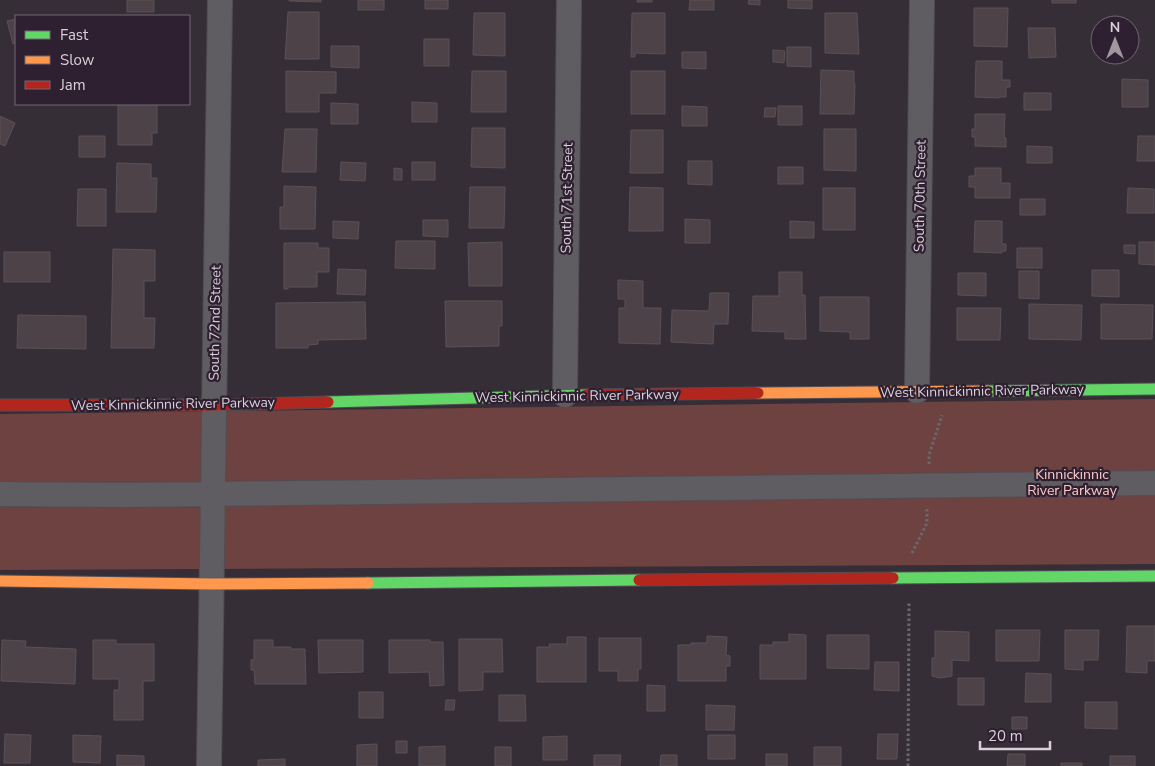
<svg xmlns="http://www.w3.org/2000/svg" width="1155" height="766" viewBox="0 0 1155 766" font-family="'Nunito Sans',sans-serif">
<rect width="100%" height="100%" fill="#352e36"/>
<path fill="#6d4241" d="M1155 399V564L0 570V414Z"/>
<path fill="#4e4249" stroke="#595156" d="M127 0H154V12H127Z
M289 0H321V2L289 1Z
M358 0H384V10H358Z
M425 0H448V9H425Z
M637 0H652V2H637Z
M690 0H714V10H689Z
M749 0H760V5L748 4Z
M788 0H812V9L788 8Z
M1052 0H1076V3H1052Z
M974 8H1008L1007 47 974 46Z
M288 12H319V59H285Z
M474 13H505V56L473 55Z
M632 13H665V54L635 53V57H631Z
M825 13H857L859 54 825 53Z
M16 19V43L13 44 7 21Z
M1028 28H1055L1056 57 1029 58Z
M424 39H449V66H424Z
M331 46H359V68L331 67Z
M787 47H811V67L787 66Z
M773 50 785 51 784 63 773 62Z
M682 52H706V69L682 68Z
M976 61H1002V80H1010V87H1006V97H999V98L975 97Z
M821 70 854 71V83L855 84 854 114H820Z
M286 71 336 72V93H319V112H286Z
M472 71H506V112H471Z
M631 71H665V114H631Z
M1122 79 1148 80V107H1122Z
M1024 93H1051V110H1024Z
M412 102 437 103V122H412Z
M331 103 358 104V124H331Z
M118 104H157V133H152V145H118Z
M682 106 707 107V126H682Z
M778 106H802V125H778Z
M765 108H776L775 117H764Z
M975 114H1005L1004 138H1006V147L975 146V137H972V129H975Z
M0 116 15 123 5 146 0 144Z
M472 128H505V168L471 167Z
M285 129H317L316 172H282Z
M824 129H856V171L824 170Z
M631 130H663V173H630Z
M79 136H105V157H79Z
M1138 136H1155V161H1137Z
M1027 146 1052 147V163H1027Z
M688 161H712V185L688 184Z
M341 162 366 163 365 181 340 180Z
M412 162H435V180H412Z
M117 163 151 164V178H157L156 212H116Z
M778 167H803V184H778Z
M394 168 402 169V180H394Z
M975 168H1001V183H1010V198H975V187H969V176H975Z
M284 186 316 187 315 229H280V207H284Z
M470 187H505L504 228H469Z
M630 187 663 188V231H629Z
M823 188H855V230H823Z
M1128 188 1154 189V213H1127Z
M78 189H106V226H77Z
M1020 199H1045V215H1020Z
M685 219 710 220V243H685Z
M423 220H448V237L423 236Z
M333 221 359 222 358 239 333 238Z
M790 221 814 222V238H790Z
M975 221H1002V244H1006V251H1002V253L974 252Z
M396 241H435V269L395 268Z
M502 242V286H469L468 243Z
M1139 242H1155V265L1139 264Z
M284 243H318V248H329V272H317V287H288V289H284Z
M1124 245H1135V254L1124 253Z
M1017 248H1042V268H1017Z
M113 249 155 250V281H144V318H155L154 348H111Z
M4 252H50V282H4Z
M338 269 366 270 365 295 337 294Z
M1092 270H1119V297L1092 296Z
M1019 271H1039V299L1019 298Z
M779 272H802V295H805L806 339H785V332L752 331 753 296H779Z
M958 273H986V296L958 295Z
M618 280 643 281V308H661L660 344 619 343V308H625V299H618Z
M710 293H729L728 324H714L713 344 671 342 672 310 709 311Z
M820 297H869V339H850V332L820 331Z
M445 301H502V326H499V346L446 347Z
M365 302 366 339 318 340V344L308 345V348H276V303Z
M1029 304 1082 305 1081 340 1029 339Z
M1101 304 1153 305 1152 339H1101Z
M957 308H1001L1000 340H957Z
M18 315 86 316V349L17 348Z
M1127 626H1155V661H1147V673L1126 672Z
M996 630H1040L1039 661H996Z
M1065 630H1099L1098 660H1083V670L1065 669Z
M935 631 969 632V661L952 660V676L940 678 932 676V658H935Z
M789 634 806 635V679H760V645H773V642H789Z
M827 635H869V669L827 668Z
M707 636 727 637 726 655 730 656V666H726V681H678V645H691V643H707Z
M567 637H586V682H537V647H550L549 644H567Z
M599 638H641V669H638V681H618V671H599Z
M459 639H502L503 672H483V690L459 691Z
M2 640 26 641 25 647 76 649 75 684 1 681Z
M93 640H116V644H154V681H143V720H114V690H119V679H93Z
M254 640H273V647H291V649H305L306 684H255L254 670H251V660H254Z
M318 640H363V672L319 673Z
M389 640H430V642H443L444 685 430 686 429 672 389 673Z
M875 662H899V691L874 690Z
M1026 673 1051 674V702H1025Z
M958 678H984V705H958Z
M647 685 665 686V711H647Z
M359 692H383V718H359Z
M499 695H525L526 721H499Z
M446 700H455L454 710H445Z
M1085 702H1117V729L1085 728Z
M706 705 735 706 734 730H706Z
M1012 717H1027V729H1012Z
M5 734 31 735 30 763H4Z
M878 734H898L897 759H877Z
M73 735 101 736 100 763 73 762Z
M708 735H735V759H708Z
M567 736V760H543V737Z
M396 741H407V753H396Z
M377 744V766H357V745Z
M445 746V766H419V747Z
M495 747H511V766H495Z
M814 747H841V766H814Z
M766 754H787V766H766Z
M1008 754H1025V766H1007Z
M117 755 144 756V766H117Z
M594 755H621L620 766H594Z
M661 755H677V766H660Z
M1110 756H1135V766H1110Z
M285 759V766H258V760Z
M1061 763H1082V766H1061Z"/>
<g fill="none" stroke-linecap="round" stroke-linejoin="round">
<defs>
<path id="street" d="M917 391 922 0
M565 395 569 0
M0 494 123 495 1155 483
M209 766 220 0"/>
<path id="fast" d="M987 391 1155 389
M328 402 586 395
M893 578 1155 576
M368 583 639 580"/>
<path id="slow" d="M758 393 987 391
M0 581 212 584 368 583"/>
<path id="jam" d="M586 395 758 393
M0 405H213L328 402
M639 580 893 578"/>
</defs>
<use href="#street" stroke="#524c53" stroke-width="26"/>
<use href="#fast" stroke="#524c53" stroke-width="13"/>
<use href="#slow" stroke="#524c53" stroke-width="13"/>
<use href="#jam" stroke="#524c53" stroke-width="13"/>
<path stroke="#6b686c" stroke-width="3" stroke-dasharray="2.5 2.5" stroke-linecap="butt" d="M929 464V455L942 415
M912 553 927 523V508
M908 766 909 602"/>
<use href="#street" stroke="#5f5d61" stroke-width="24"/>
<use href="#fast" stroke="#63d668" stroke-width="11"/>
<use href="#slow" stroke="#ff974d" stroke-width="11"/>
<use href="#jam" stroke="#b3261e" stroke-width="11"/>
</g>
<g text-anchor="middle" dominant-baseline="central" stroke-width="4.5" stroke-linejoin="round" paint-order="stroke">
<g font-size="14" fill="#d9d0da" stroke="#2e2030">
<text transform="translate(920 196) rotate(-89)">South 70th Street</text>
<text transform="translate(567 198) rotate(-89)">South 71st Street</text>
<text transform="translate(215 323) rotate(-89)">South 72nd Street</text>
<text transform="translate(982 391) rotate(-1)">West Kinnickinnic River Parkway</text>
<text transform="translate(577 396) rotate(-1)">West Kinnickinnic River Parkway</text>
<text transform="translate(173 404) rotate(-1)">West Kinnickinnic River Parkway</text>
</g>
<g font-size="14" fill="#fec9c5" stroke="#2e2030">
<text x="1072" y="474">Kinnickinnic<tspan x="1072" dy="16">River Parkway</tspan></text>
</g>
</g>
<rect x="15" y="15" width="175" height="90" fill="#2e2030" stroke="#726674"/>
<rect x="25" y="31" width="25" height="8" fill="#63d668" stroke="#726674"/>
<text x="60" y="40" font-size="15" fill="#d9d0da">Fast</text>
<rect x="25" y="56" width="25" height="8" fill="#ff974d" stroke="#726674"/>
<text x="60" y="65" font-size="15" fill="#d9d0da">Slow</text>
<rect x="25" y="81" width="25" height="8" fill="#b3261e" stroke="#726674"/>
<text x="60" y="90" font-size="15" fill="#d9d0da">Jam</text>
<g transform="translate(1115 40)"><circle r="24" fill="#2e2030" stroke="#726674"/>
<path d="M0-4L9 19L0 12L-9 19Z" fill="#a097a1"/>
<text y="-8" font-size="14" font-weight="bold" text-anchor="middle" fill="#d9d0da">N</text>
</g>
<path d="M980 741v8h70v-8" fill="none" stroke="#d9d0da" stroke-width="2.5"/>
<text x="988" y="741" font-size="15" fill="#d9d0da" stroke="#2e2030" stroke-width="4" paint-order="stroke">20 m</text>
</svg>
